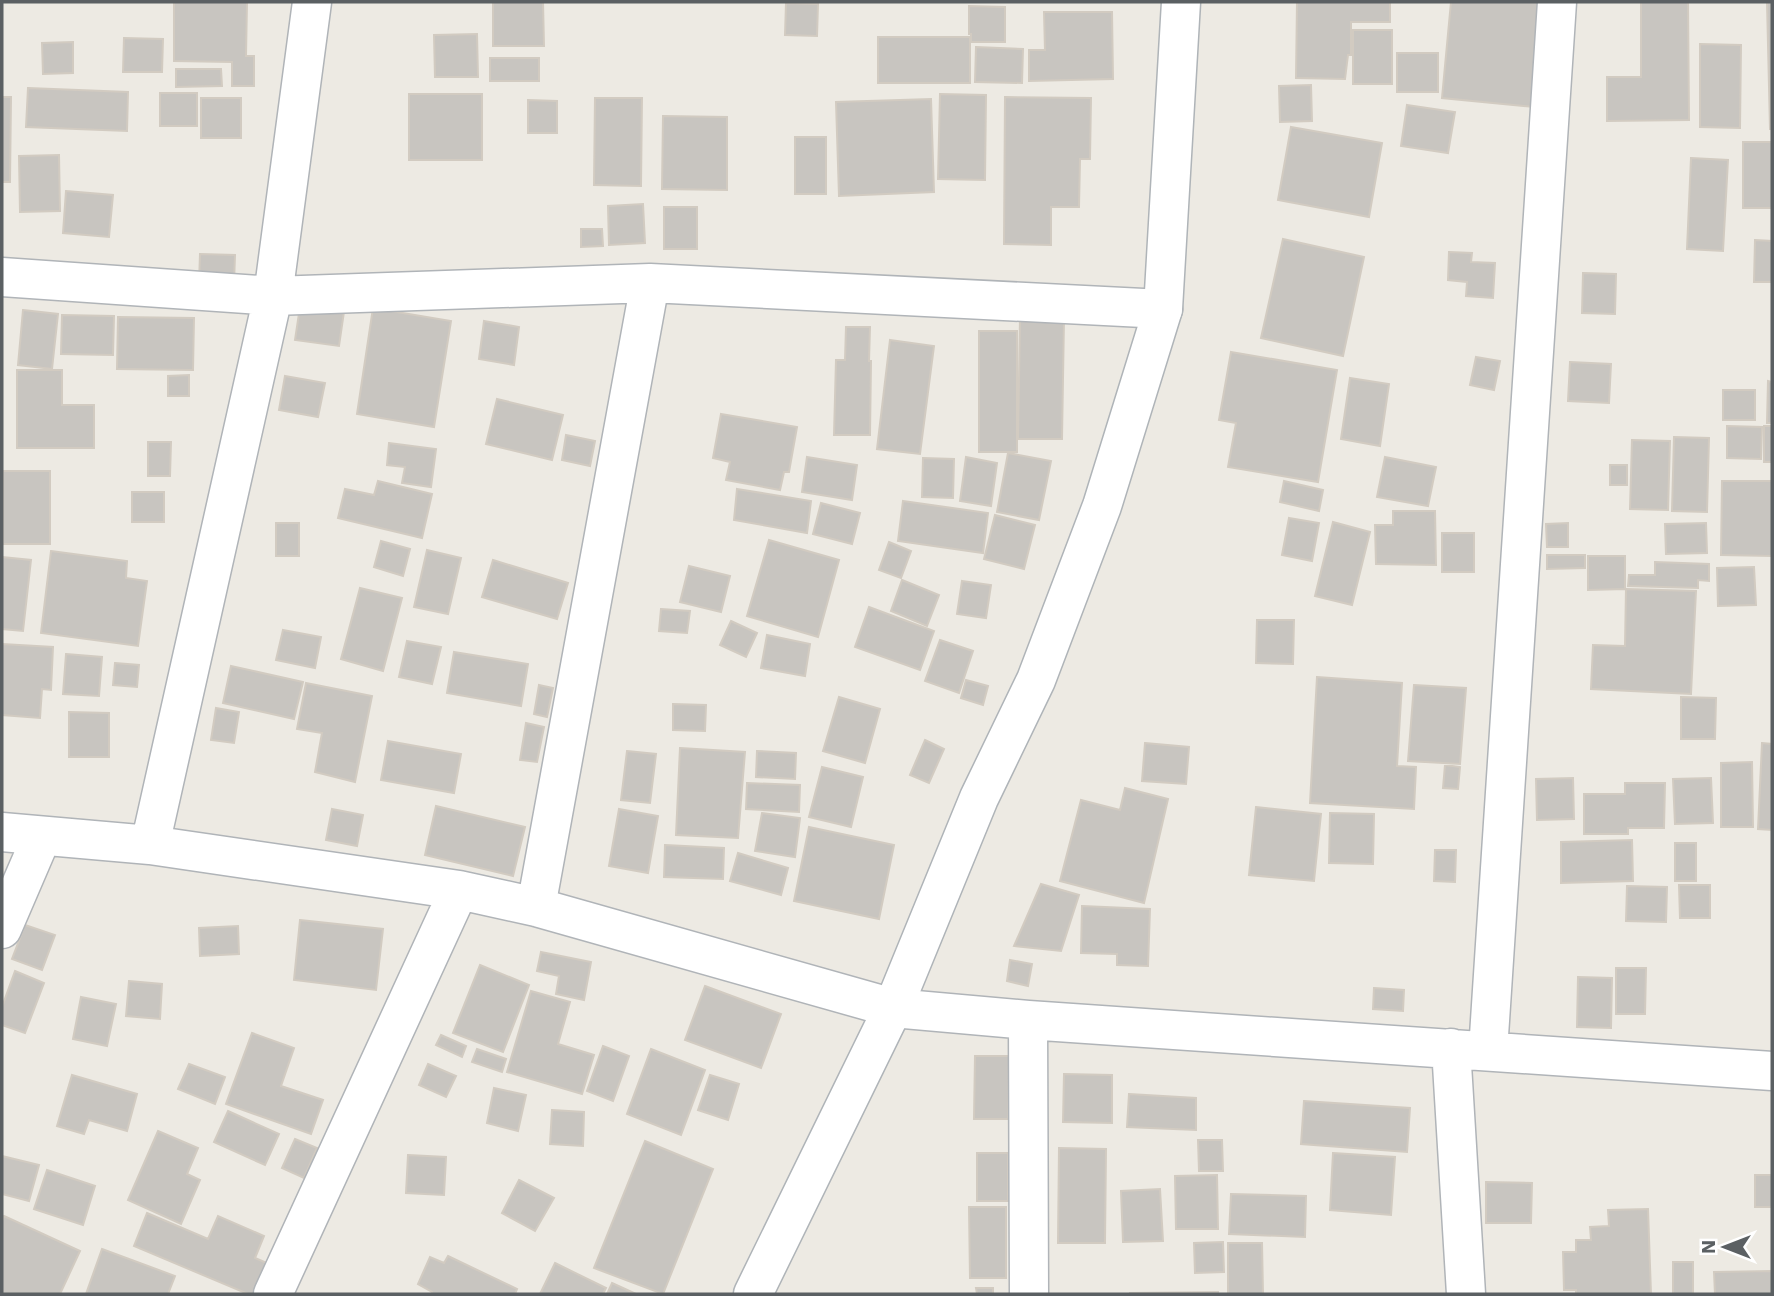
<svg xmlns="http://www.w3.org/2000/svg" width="1774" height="1296" viewBox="0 0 1774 1296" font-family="'Work Sans',sans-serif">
<rect width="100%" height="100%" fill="#edeae3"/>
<path fill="#c8c5c0" stroke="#d2cbc1" stroke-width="2" d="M174 2H247L246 56H254V86H232V62L174 61Z
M493 2H543L544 46H493Z
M1297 2H1390V22H1351V55H1348L1345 79 1296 78Z
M1451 2H1544L1534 107 1442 98Z
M1641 2H1688L1689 120 1607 121V77H1641Z
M1767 2H1772V129H1770Z
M786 3 818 4 817 36 785 35Z
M969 6 1005 7V42H971V34H969Z
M1044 12H1112L1113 79 1029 81V50H1045Z
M1353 30H1392V84H1353Z
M477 34 478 77H435L434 35Z
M878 37H970V83H878Z
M124 38 163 39 162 72H123Z
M73 42V73L43 74 42 43Z
M1700 44 1741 45 1740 128 1700 127Z
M976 47 1023 49 1022 83 975 82Z
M1397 53H1438V92H1397Z
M490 58H539V81H490Z
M176 69H221L222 86 176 87Z
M1311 85 1312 121 1280 122 1279 86Z
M28 88 128 92 127 131 26 127Z
M160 93H197V126H160Z
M409 94H482V160H409Z
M940 94 986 95 985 180 938 179Z
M2 97H11L10 182H2Z
M1005 97 1091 98 1090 159H1080L1079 207H1051V245L1004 244Z
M201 98H241V138H201Z
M595 98H642L641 186 594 185Z
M931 99 934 192 839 196 836 102Z
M528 100 557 101V133H528Z
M1407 105 1455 112 1448 153 1401 146Z
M663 116 727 117V190L662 189Z
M1291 127 1382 143 1369 217 1278 200Z
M795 137H826V194H795Z
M1743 142H1772V208H1743Z
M59 155 60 211 20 212 19 156Z
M1691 158 1728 160 1723 251 1687 249Z
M66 191 113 195 109 237 63 233Z
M643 204 645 243 609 245 608 206Z
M664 207H697V249H664Z
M581 229H602L603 246 581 247Z
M1283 239 1364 257 1343 356 1261 338Z
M1755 240 1772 241V282H1754Z
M1449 252 1472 253 1471 262 1495 263 1493 298 1466 296 1467 282 1448 280Z
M200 254 235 255 234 284 199 283Z
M1583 273 1616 274 1615 314 1582 313Z
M301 300 345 305 339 346 295 340Z
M373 308 451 321 434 427 357 414Z
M23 310 58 314 52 369 18 365Z
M62 315 114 316 113 355 61 354Z
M118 317 194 318 193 370 117 369Z
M1020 318H1064L1062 439H1018Z
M484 321 519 327 514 365 479 359Z
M846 327H870L869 361H871L870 435H834L836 360H845Z
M979 331H1017V452H979Z
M890 340 934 346 920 454 877 449Z
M1231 352 1337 370 1318 482 1228 467 1236 423 1219 420Z
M1476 357 1500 361 1494 390 1470 385Z
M1570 362 1611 364 1609 403 1568 401Z
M17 370H62V405H94V448H17Z
M189 375V396H168V376Z
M285 376 325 383 318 417 279 410Z
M1350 378 1389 384 1380 446 1341 439Z
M1768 381 1772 382V423H1767Z
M1723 390H1755V420H1723Z
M497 399 563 415 552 460 486 444Z
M721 414 797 427 789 472H784L780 490 726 480 730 462 713 458Z
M1727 426 1762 427 1761 459 1727 458Z
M1764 426H1772V462H1764Z
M566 435 595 441 590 466 562 460Z
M1674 437 1709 438 1707 512 1672 511Z
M1632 440 1670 441 1668 510 1630 509Z
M148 442H171L170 476H148Z
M389 443 436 449 431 487 402 483 405 467 387 465Z
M1008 453 1051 461 1039 520 997 512Z
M807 457 857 465 852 500 802 492Z
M966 457 997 463 991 506 960 501Z
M1385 457 1436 467 1428 506 1377 497Z
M923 458 954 459 953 498 922 497Z
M1610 465H1627V485H1610Z
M3 471H50V544H3Z
M378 481 432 494 422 538 338 518 345 489 374 495Z
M1284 481 1323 490 1319 511 1280 502Z
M1722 481H1772V556L1721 555Z
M737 489 811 501 807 533 734 520Z
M132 492H164V522H132Z
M903 501 988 513 983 553 898 541Z
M821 503 860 513 852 544 813 534Z
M1393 511H1435L1436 565 1376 564 1375 525H1393Z
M995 515 1035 525 1024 569 984 559Z
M1289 518 1319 523 1312 561 1282 555Z
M1333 522 1370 532 1352 605 1315 596Z
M276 523H299V556H276Z
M1568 523V547H1547L1546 524Z
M1706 523 1707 553 1666 554 1665 524Z
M1442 533H1474V572H1442Z
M769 540 839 560 818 637 747 616Z
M381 541 410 549 403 576 374 567Z
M889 542 911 551 901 578 879 570Z
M427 550 461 558 448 614 414 607Z
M51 551 127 561 126 578 147 581 138 646 41 633Z
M1547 555H1585V568L1547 569Z
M1588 556H1625V589L1588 590Z
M2 557 31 560 23 631 2 629Z
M493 560 568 583 557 619 482 597Z
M1655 562 1709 564V581L1698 580V588L1628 586 1629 575H1655Z
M689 566 730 576 721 612 680 602Z
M1754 567 1756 605 1718 606 1717 568Z
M902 580 939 595 927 626 891 611Z
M962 581 991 585 986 618 957 614Z
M360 588 402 598 383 671 341 659Z
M1626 589 1696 591 1691 694 1591 689 1593 645 1625 646Z
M869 607 934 631 920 670 855 647Z
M661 609 690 611 687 633 659 631Z
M1257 620H1294L1293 664 1256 663Z
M731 621 757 633 746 657 720 645Z
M283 630 321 637 315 668 276 660Z
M767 635 810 644 805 676 761 668Z
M940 640 973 651 959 693 925 681Z
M407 641 441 647 432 684 399 677Z
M2 644 53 647 51 690 42 689 40 718 2 715Z
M454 652 528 664 521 706 447 693Z
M66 654 102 657 99 696 63 694Z
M115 663 139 665 137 687 113 685Z
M231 666 303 682 294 719 223 703Z
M1317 677 1402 683 1397 766 1416 767 1414 809 1310 803Z
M966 680 988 686 983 705 961 698Z
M306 683 372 696 355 782 315 772 322 733 297 729Z
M539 685 553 688 547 717 534 714Z
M1414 685 1466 688 1460 764 1408 761Z
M839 697 880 709 865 763 823 751Z
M1681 697 1716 698 1715 739H1681Z
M673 704 706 705 705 731 673 730Z
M216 708 239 712 234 743 211 740Z
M69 712 109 713V757H69Z
M526 723 544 727 537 762 520 760Z
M925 740 944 749 929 783 910 775Z
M388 741 461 754 454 793 381 780Z
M1145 743 1189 747 1186 784 1142 781Z
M1762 743 1772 744V830L1758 829Z
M680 748 745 752 738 838 676 835Z
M627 751 656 754 650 803 621 800Z
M757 751 796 753 795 779 756 777Z
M1752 762 1753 827H1721V763Z
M1445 765 1460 767 1458 789 1443 788Z
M822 767 863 777 851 827 809 817Z
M1573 778 1574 819 1537 820 1536 779Z
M1711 778 1713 823 1675 824 1673 779Z
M747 783 800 785 799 812 746 809Z
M1625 783H1665L1664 828H1628V834H1584V794H1625Z
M1125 788 1168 799 1144 903 1060 881 1081 800 1120 810Z
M436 806 525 827 513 876 425 855Z
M1256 807 1321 814 1314 881 1249 875Z
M332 809 363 815 357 846 326 840Z
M619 809 658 816 648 873 609 866Z
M762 813 800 818 795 857 755 851Z
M1330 813 1374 814 1373 864 1329 863Z
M809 827 894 845 879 919 794 901Z
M1632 840 1633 881 1561 883V842Z
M1675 843H1696V881H1675Z
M665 845 724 848 723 879 664 877Z
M1435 850H1456L1455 882 1434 881Z
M738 853 788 868 781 895 730 881Z
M1041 884 1079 895 1061 951 1014 946Z
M1679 885H1710V918H1680Z
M1627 886 1667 887 1666 922 1626 921Z
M1082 906 1150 909 1148 966 1117 965V954L1081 953Z
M300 920 383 929 376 990 294 980Z
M25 925 55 935 42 970 12 959Z
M238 926 239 954 200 956 199 928Z
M541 952 591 962 584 1000 556 994 559 976 537 971Z
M1010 960 1032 964 1028 986 1007 981Z
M480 965 529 985 503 1052 453 1033Z
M1616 968H1646L1645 1014H1616Z
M15 971 44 983 25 1033 2 1025V1007Z
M1578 977 1612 978 1611 1028 1577 1027Z
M129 981 162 984 160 1019 126 1016Z
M705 986 781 1014 761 1068 685 1040Z
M1374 988 1404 990 1403 1011 1373 1009Z
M531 991 570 1002 558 1044 594 1055 582 1094 507 1072Z
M81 997 116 1004 107 1046 73 1039Z
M252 1033 294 1048 281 1086 323 1100 311 1134 226 1104Z
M441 1035 466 1046 462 1057 436 1045Z
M603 1046 629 1056 613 1101 587 1091Z
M477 1049 506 1059 502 1072 472 1062Z
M651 1049 705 1070 681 1135 627 1114Z
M975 1056H1009L1008 1119H974Z
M189 1064 225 1077 215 1104 178 1089Z
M428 1064 456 1076 446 1097 419 1085Z
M1064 1074 1112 1075V1123L1063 1122Z
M72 1075 137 1094 127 1131 89 1120 84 1134 57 1126Z
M710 1075 739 1084 728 1120 698 1110Z
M494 1088 526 1095 518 1131 487 1123Z
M1129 1094 1196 1098V1130L1127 1127Z
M1304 1101 1410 1108 1407 1152 1301 1144Z
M552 1110 584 1112 583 1146 550 1144Z
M228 1111 279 1134 265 1165 214 1142Z
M158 1131 198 1148 187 1174 200 1180 181 1224 128 1200Z
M295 1139 317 1148 304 1178 282 1168Z
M1198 1140H1222L1223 1171H1199Z
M645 1141 713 1169 663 1294 594 1268Z
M1059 1148 1106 1149 1105 1243H1058Z
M977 1153H1008V1201H977Z
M1333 1153 1395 1157 1391 1215 1330 1210Z
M408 1155 446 1157 444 1195 406 1193Z
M2 1156 39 1165 29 1201 2 1194Z
M47 1170 95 1186 83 1225 34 1209Z
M1217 1175 1218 1229H1176L1175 1176Z
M1755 1175H1772V1207H1755Z
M519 1180 554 1198 535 1231 502 1213Z
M1486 1182 1532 1183 1531 1223H1486Z
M1160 1189 1163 1241 1123 1242 1121 1191Z
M1231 1194 1306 1196 1305 1237 1229 1234Z
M969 1207H1006V1278H970Z
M1648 1209 1651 1294H1576V1290H1564L1563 1252H1576V1240H1591L1590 1227 1609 1226 1608 1210Z
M147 1213 208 1239 218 1216 264 1236 255 1258 267 1263 254 1294H248L134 1246Z
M4 1216 80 1251 60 1294H2V1221Z
M1223 1242 1224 1272 1195 1273 1194 1243Z
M1228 1243H1262L1263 1294H1228Z
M102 1249 175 1276 168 1294H86Z
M448 1256 517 1289 515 1294H431L432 1292 418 1284 430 1257 444 1263Z
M1673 1262H1693V1294H1673Z
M555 1263 606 1288 603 1294H540Z
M1772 1271V1294H1715L1714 1272Z
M612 1283 636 1294H607Z
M976 1288H993V1294H977Z
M1218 1292V1294H1130V1293Z"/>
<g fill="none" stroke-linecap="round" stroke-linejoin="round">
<defs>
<path id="street" d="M2 277 273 296 650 283 1163 309
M2 832 150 845 459 890 536 907 893 1008 1028 1020 1772 1071
M150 845 273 296 312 2
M536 907 650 283
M2 929 42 836
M1028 1020 1029 1294
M1451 1048 1466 1294
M1488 1051 1557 2
M273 1294 459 890"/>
<path id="secondary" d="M753 1294 893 1008 979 798 1036 680 1102 506 1163 309 1181 2"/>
</defs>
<use href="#street" stroke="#b0b4b8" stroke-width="41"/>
<use href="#secondary" stroke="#afb4b8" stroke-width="41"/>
<use href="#street" stroke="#fff" stroke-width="38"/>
<use href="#secondary" stroke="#fff" stroke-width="38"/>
</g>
<rect width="1774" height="1296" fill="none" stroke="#5b6063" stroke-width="7"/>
<g transform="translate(1725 1247) rotate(270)" stroke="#ffffff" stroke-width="5" paint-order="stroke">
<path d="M0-5L12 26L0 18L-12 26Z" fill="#5b6063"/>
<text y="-10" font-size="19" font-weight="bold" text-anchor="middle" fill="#5b6063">N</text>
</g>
</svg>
